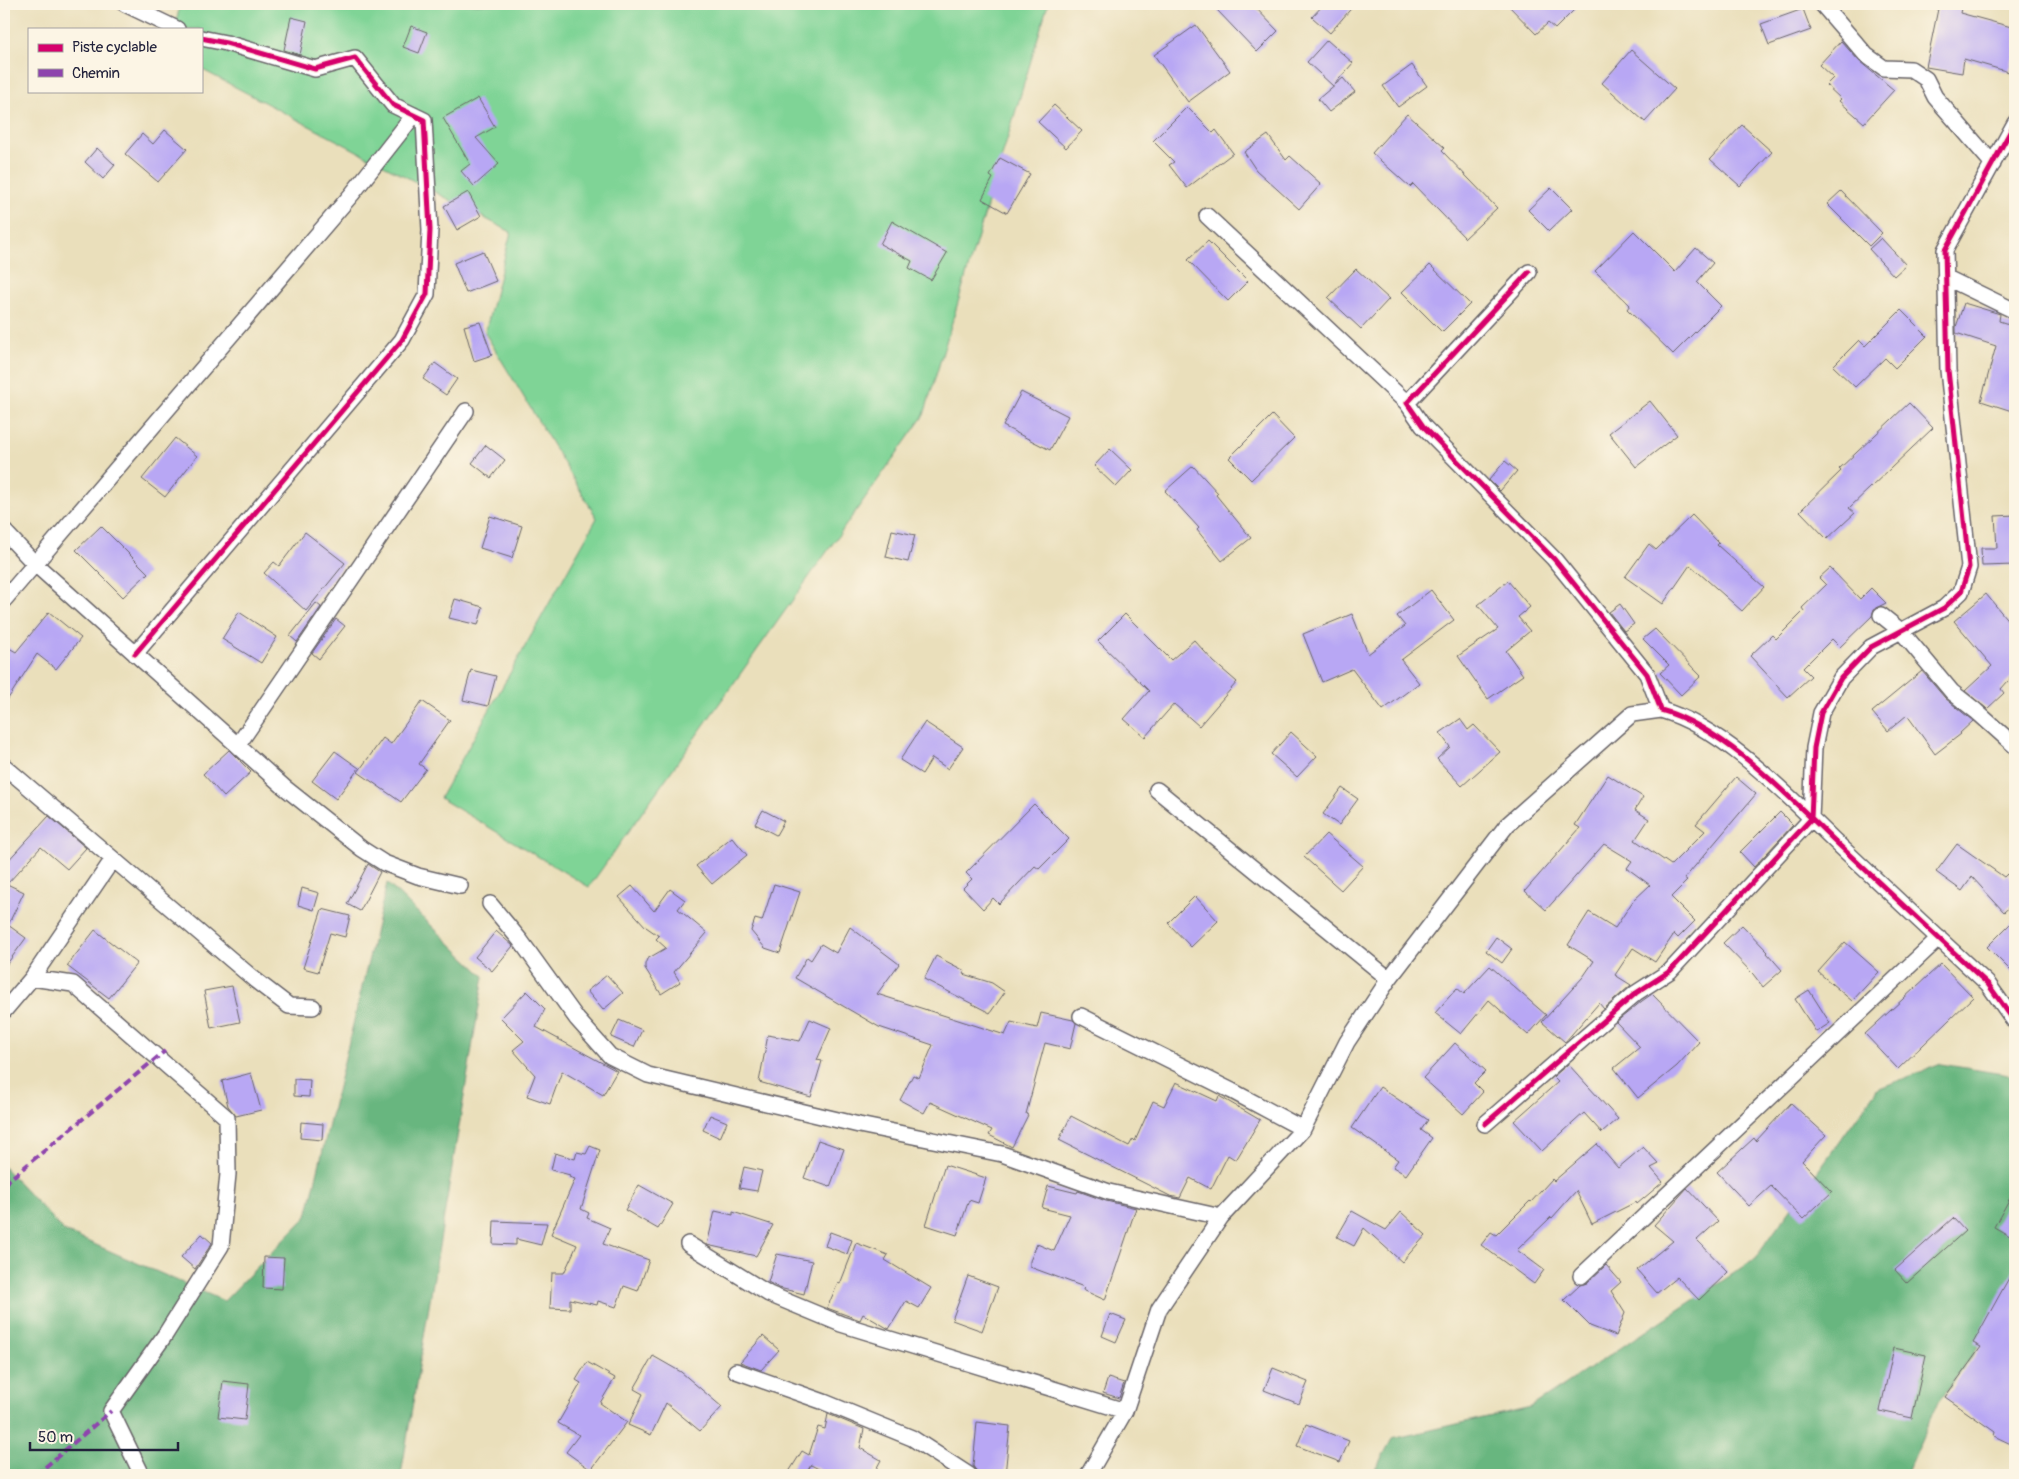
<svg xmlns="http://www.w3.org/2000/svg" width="2019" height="1479" viewBox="0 0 2019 1479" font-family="Pangolin,sans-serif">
<rect width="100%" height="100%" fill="#fcf5e5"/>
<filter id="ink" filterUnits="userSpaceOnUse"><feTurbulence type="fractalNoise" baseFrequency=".02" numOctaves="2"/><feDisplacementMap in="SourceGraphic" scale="10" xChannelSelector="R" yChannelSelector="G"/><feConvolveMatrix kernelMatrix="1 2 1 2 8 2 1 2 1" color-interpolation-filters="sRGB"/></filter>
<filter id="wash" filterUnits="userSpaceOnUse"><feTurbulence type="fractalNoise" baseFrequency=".0096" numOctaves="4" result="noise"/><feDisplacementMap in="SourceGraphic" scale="20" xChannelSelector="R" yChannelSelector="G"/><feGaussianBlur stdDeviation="1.12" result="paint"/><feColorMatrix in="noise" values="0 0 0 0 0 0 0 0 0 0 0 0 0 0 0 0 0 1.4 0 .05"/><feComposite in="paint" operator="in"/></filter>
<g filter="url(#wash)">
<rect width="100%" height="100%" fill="#eadfbb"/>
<path fill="#7fd496" stroke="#507b68" d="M180 4H1048L924 415 589 887 440 798 597 518 485 333 511 232 201 69V29H175Z"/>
<path fill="#67b67f" stroke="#446c5d" d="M387 883 484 976 401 1475H4V1167L64 1231 224 1301 307 1216Z
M1941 1064 2015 1076V1299L1938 1401 1906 1475H1372L1392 1439 1531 1407 1754 1260 1877 1089Z"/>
<g id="blocks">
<path fill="#b8a7f4" d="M1226 4H1252L1278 31 1257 52 1217 10Z
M1324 4H1355L1330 33 1312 17Z
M1507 4H1580L1555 29 1548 23 1536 34Z
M1939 4H1962L1960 13 2015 28V50L2009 72 1964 59 1962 73 1926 67Z
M1803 9 1811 30 1769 45 1761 24Z
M291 17 307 21 300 55 284 50Z
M1196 25 1230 71 1188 102 1154 55Z
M411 26 427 32 419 53 403 47Z
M1327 40 1353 63 1333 86 1307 62Z
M1841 41 1859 61 1894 90 1864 123 1839 101 1841 99 1826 85 1833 78 1819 65Z
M1631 50 1675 89 1645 122 1602 83Z
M1412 65 1427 86 1398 107 1383 86Z
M1343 78 1355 92 1329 112 1318 99Z
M478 98 495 127 476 138 499 164 474 186 461 171 470 164 443 118Z
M1054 105 1082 131 1066 148 1038 122Z
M1187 107 1213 133 1216 130 1233 153 1187 188 1169 165 1174 162 1153 141Z
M1407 114 1445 148 1442 151 1497 208 1465 238 1413 184 1410 187 1372 153Z
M1742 125 1772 152 1740 186 1710 159Z
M165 130 187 149 158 182 125 154 142 134 153 144Z
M1268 135 1286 160 1290 156 1321 184 1299 209 1256 170 1244 152Z
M97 148 115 165 103 179 85 162Z
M1000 158 1030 174 1007 213 982 199 993 178 990 176Z
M1551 188 1572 209 1549 231 1528 210Z
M1841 191 1882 233 1869 246 1827 204Z
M468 192 481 216 457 230 444 206Z
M892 221 947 253 931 280 909 268 912 261 880 244Z
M1634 231 1675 272 1696 248 1713 263 1697 282 1721 306 1673 354 1627 309 1630 305 1595 271Z
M1881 238 1906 265 1894 276 1869 249Z
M1208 241 1248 281 1228 301 1188 260Z
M483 251 496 281 466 293 454 263Z
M1430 265 1470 304 1442 332 1402 292Z
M1356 269 1389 299 1361 329 1328 298Z
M1964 303 2000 314 1999 321 2015 326V412L1981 401 1996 346 1956 333V327Z
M1901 310 1927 336 1895 368 1885 358 1855 387 1833 366 1859 340 1865 346Z
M480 322 492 355 474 361 464 326Z
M435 363 457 379 446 395 423 379Z
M1021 392 1068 416 1050 450 1003 426Z
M1650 401 1677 435 1636 467 1609 433Z
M1909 403 1933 428 1849 508 1855 513 1827 539 1800 511 1841 471 1839 469Z
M1272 415 1294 438 1251 480 1229 458Z
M175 438 197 456 165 497 142 479Z
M486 445 505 460 491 478 472 463Z
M1110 449 1132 470 1116 487 1094 466Z
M1505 461 1517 471 1500 491 1489 480Z
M1193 466 1218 493 1216 495 1251 538 1222 561 1197 530 1199 528 1165 491Z
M1692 515 1719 543 1717 545 1764 587 1742 611 1690 565 1663 604 1625 577 1649 544 1656 550Z
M2015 515V565L1982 566 1981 548H1997L1995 516Z
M490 516 522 526 512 558 480 548Z
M101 526 148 573 123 597 76 550Z
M892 530 915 535 908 562 886 557Z
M305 532 345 563 306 611 264 573 274 562 279 566Z
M1830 568 1860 599 1871 588 1886 603 1874 609 1872 616 1840 647 1832 639 1803 668 1811 676 1788 697 1750 656 1772 635 1776 639 1804 611 1802 608 1826 585 1819 578Z
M1508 581 1530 607 1518 617 1530 631 1506 651 1523 675 1488 699 1458 656 1498 629 1478 605Z
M1431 590 1454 620 1401 660 1419 683 1383 710 1352 669 1322 682 1303 634 1352 614 1368 654 1405 626 1397 616Z
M1986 594 2015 629V673L2001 689 2004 693 1987 709 1965 691 1992 666 1954 621Z
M455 599 483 607 478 625 449 618Z
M316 603 321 607 297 642 290 636Z
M1620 604 1634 624 1624 631 1609 612Z
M49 612 81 638 56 669 37 654 4 705V645L16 652Z
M239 612 277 637 261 663 222 639Z
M1125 614 1171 660 1194 640 1214 662 1237 682 1199 726 1174 704 1145 737 1124 719 1149 691 1098 641Z
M336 619 345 626 319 659 312 653Z
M1655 629 1701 676 1681 695 1660 673 1669 665 1643 639Z
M471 670 496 676 488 706 463 700Z
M1922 671 1945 698 1973 721 1960 733 1961 734 1935 754 1907 715 1888 731 1872 712Z
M422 701 450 720 419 764 426 769 401 802 358 772 383 738 391 744Z
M1460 719 1468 730 1474 725 1500 752 1462 786 1437 759 1450 747 1440 733Z
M925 722 963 747 948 769 932 758 922 774 900 760Z
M1291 732 1317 756 1297 777 1271 754Z
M229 750 251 772 224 797 203 774Z
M335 751 359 768 336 799 312 781Z
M1608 775 1643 797 1635 810 1649 819 1635 840 1671 865 1705 831 1696 824 1736 777 1756 794 1684 879 1687 881 1671 897 1695 921 1678 938 1674 934 1655 962 1633 948 1615 975 1631 985 1604 1009 1599 1003 1565 1042 1542 1022 1583 977 1594 961 1568 945 1589 912 1615 928 1633 901 1650 885 1627 868 1632 861 1604 844 1546 910 1525 891 1580 828 1575 825Z
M1342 788 1358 799 1339 825 1323 814Z
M1034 804 1069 839 1039 869 1035 866 999 904 993 898 983 909 963 888 972 879 966 873Z
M763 810 784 821 776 835 755 824Z
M1780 812 1793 825 1754 867 1740 852Z
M49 816 86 848 67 869 41 847 7 884 24 892 8 925 26 938 4 968V865Z
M1326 834 1363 866 1341 890 1304 857Z
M732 837 747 855 712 884 696 866Z
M1957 844 2004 877 2007 874 2015 883V902L2004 912 1972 877 1962 891 1936 872Z
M368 864 380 872 360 911 347 904Z
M774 884 800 892 780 953 765 948 751 931 755 919 762 921Z
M632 886 654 911 670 889 685 900 678 909 707 933 674 972 680 982 661 994 645 968V964L647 959 666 948 656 939 659 936 646 927 619 897Z
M302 888 319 893 314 910 298 905Z
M1195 896 1218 921 1191 947 1168 923Z
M322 909 350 916 345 937 330 933 318 972 303 968Z
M2015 919V975L1987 947Z
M1742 925 1768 952 1767 953 1782 970 1763 987 1753 974 1723 943Z
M850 927 899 964 877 994 1005 1035 1011 1022 1037 1028 1041 1013 1073 1020 1076 1023 1070 1049 1045 1043 1026 1114 1028 1115 1012 1147 989 1135 992 1130 930 1102 924 1113 900 1100 913 1075 919 1078 933 1045 879 1027 795 978 807 957 811 960 821 944 836 953Z
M95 930 137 963 109 998 67 966Z
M496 931 513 946 492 971 475 957Z
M1496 937 1512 949 1502 963 1486 951Z
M1845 942 1879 972 1852 1001 1818 972Z
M936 956 965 971 963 974 992 983 1005 992 990 1013 924 979Z
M1941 964 1973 997 1898 1069 1865 1034Z
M1490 966 1546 1015 1528 1035 1489 1000 1461 1034 1435 1013 1457 988 1464 994Z
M607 975 623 993 603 1010 587 991Z
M232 986 240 1022 211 1028 204 991Z
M1809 990 1830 1023 1816 1032 1795 999Z
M527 991 545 1009 536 1027 617 1071 603 1095 562 1071 550 1104 527 1096 535 1075 513 1050 524 1041 501 1018Z
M1652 994 1699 1042 1677 1066 1638 1098 1614 1068 1640 1047 1616 1022 1642 1001Z
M810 1019 831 1028 817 1060 822 1061 811 1097 759 1082 768 1035 800 1041Z
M619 1020 642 1030 634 1047 611 1037Z
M1455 1043 1486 1071 1474 1083 1483 1092 1463 1114 1423 1078Z
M1568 1064 1618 1119 1602 1133 1584 1113 1542 1151 1514 1121 1558 1082 1553 1077Z
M251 1073 261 1110 236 1116 228 1106 222 1081Z
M294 1079 310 1080 309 1097 294 1096Z
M1176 1082 1217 1101 1219 1096 1260 1120 1236 1160 1228 1155 1211 1189 1190 1178 1180 1198 1170 1196 1059 1140 1071 1116 1129 1146 1133 1139 1135 1141 1153 1101 1164 1106Z
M1380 1087 1428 1120 1421 1130 1432 1138 1406 1175 1393 1167 1398 1160 1352 1128Z
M1791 1103 1826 1135 1802 1161 1832 1192 1803 1219 1771 1186 1749 1206 1717 1172 1754 1138 1756 1141Z
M710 1115 727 1122 720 1138 703 1130Z
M301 1122 323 1124 322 1140 300 1138Z
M818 1140 844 1149 830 1187 804 1178Z
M1597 1144 1618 1168 1643 1147 1659 1164 1651 1168 1663 1182 1637 1204 1636 1202 1592 1224 1576 1191 1552 1218 1551 1217 1517 1250 1544 1270 1534 1284 1481 1245 1491 1232 1496 1235 1530 1201 1531 1202 1552 1179 1554 1181Z
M590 1146 600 1150 581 1209 589 1213 587 1218 610 1228 603 1244 649 1260 638 1291 624 1286 616 1307 598 1301 597 1305 570 1299V1309L550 1308 552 1273H564L577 1245 551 1234 575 1179 569 1177 570 1175 551 1170 555 1153 575 1159 577 1152 586 1154Z
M945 1165 986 1178 978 1203 969 1200 957 1235 926 1225Z
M744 1167 762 1171 757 1191 739 1188Z
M639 1185 673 1204 658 1229 625 1210Z
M1048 1186 1077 1193 1078 1191 1106 1201 1136 1208 1105 1300 1083 1290 1084 1287 1030 1267V1261L1037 1244 1054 1251 1070 1215 1042 1208Z
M1687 1188 1718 1221 1697 1240 1728 1272 1699 1300 1677 1277 1657 1293 1637 1270 1673 1241 1654 1225Z
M2015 1189V1239L1994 1227Z
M715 1211 733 1215V1212L773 1225 756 1256 707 1245Z
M1352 1211 1386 1230 1401 1212 1426 1235 1402 1262 1364 1228 1354 1246 1337 1237Z
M1953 1218 1965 1231 1907 1283 1895 1270Z
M494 1221 547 1223 541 1245 516 1239V1245L493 1244Z
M830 1232 852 1240 847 1254 825 1246Z
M202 1234 212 1243 195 1269 181 1257Z
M856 1243 888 1255 885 1260 931 1288 919 1308 906 1301 889 1329 863 1314 860 1320 827 1308 838 1283 840 1284Z
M777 1254 812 1261 804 1294 779 1288 768 1282Z
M264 1257 284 1258 282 1289 263 1288Z
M1606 1265 1621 1282 1611 1291 1625 1313 1616 1336 1590 1326 1564 1300 1580 1285 1587 1283Z
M2015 1267V1446L1994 1436 1995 1432 1945 1397 1981 1347 1973 1343Z
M968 1276 998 1287 982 1331 952 1320Z
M1110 1314 1126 1320 1116 1342 1102 1336Z
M763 1336 779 1350 761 1370 740 1362Z
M1894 1348 1926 1355 1912 1418 1880 1411Z
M653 1356 681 1372 722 1407 700 1431 666 1403 651 1435 628 1425 643 1394 634 1389Z
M587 1362 615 1378 600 1403 627 1422 591 1470 566 1452 579 1435 558 1423 581 1383 576 1380Z
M1273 1368 1308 1382 1299 1404 1264 1390Z
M1108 1378 1124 1383 1119 1398 1103 1393Z
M223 1381 249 1384 245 1420 218 1417Z
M828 1414 864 1429 860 1448 881 1460 873 1475H830L811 1465 805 1475H787L802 1451 809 1455 818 1427 825 1429Z
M977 1422 1010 1426 1005 1475 978 1474 973 1466Z
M1306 1424 1349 1441 1340 1462 1297 1446Z"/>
</g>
</g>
<g filter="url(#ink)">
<use href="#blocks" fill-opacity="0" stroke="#686468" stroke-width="1"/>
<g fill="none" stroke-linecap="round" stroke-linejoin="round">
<defs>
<path id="street" d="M125 4 177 29
M1822 4 1866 55 1884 68 1911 69 1926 79 1935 97 1993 164
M1207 216 1407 403
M1529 272 1407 403 1423 426 1554 559 1647 674 1661 710C1725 728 1790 798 1838 844 1888 891 1938 938 1988 984L2015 1022
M1945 277 2015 311
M4 531 34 563 284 787 362 849 384 863 418 876 460 886
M4 600 352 194 414 115
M1881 615 1901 631 1952 692 1976 711 2015 746
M135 654 402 340 427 294 430 230 424 120 393 105 355 58 315 69 226 43 201 38
M238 745 466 411
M4 766 255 980 289 1006 313 1007
M1157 790 1389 979
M490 904 520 940 577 1019 610 1056 648 1075 859 1125 1002 1154 1109 1192 1221 1217
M32 978 73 984 227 1118 228 1174 221 1246 165 1335 111 1411 142 1475
M4 1011 32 978 113 859
M1081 1016 1232 1091 1303 1129
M1485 1124 1636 993 1670 971 1811 819 1814 748 1821 713 1841 678 1871 647 1944 608 1961 592 1969 567 1948 370 1945 250 2015 123
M688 1244 769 1294 841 1324 1125 1411
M1581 1276 1939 938
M736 1371 824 1402 912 1438 969 1475
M1088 1475 1125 1411 1159 1309 1221 1217 1303 1129 1347 1042 1389 979 1507 825 1632 714 1661 710"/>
</defs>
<use href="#street" stroke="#686468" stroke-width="18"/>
<use href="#street" stroke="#fff" stroke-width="15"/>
<path stroke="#8e44ad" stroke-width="4" stroke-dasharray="8 4" stroke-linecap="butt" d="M4 1184 165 1051
M36 1475 111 1411"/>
<defs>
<path id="cycleway" d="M1529 272 1407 403 1423 426 1554 559 1647 674 1661 710C1725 728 1790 798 1838 844 1888 891 1938 938 1988 984L2015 1022
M135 654 402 340 427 294 430 230 424 120 393 105 355 58 315 69 226 43 201 38
M1485 1124 1636 993 1670 971 1811 819 1814 748 1821 713 1841 678 1871 647 1944 608 1961 592 1969 567 1948 370 1945 250 2015 123"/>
</defs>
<use href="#cycleway" stroke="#fcf5e5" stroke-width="8"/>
<use href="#cycleway" stroke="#d6006c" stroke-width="5"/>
</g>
</g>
<rect width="2019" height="1479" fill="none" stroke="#fcf5e5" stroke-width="20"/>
<rect x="28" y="28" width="175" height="65" fill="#fcf5e5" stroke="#a5a1a1"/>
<rect x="38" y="44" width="25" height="8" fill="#d6006c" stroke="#a5a1a1"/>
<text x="72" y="52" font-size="15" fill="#22223b">Piste cyclable</text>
<rect x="38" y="69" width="25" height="8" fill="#8e44ad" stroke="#a5a1a1"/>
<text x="72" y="78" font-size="15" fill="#22223b">Chemin</text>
<path d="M30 1442v8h148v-8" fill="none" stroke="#22223b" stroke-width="2.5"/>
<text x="38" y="1442" font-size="15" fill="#22223b" stroke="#fcf5e5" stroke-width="4" paint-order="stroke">50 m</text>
</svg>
